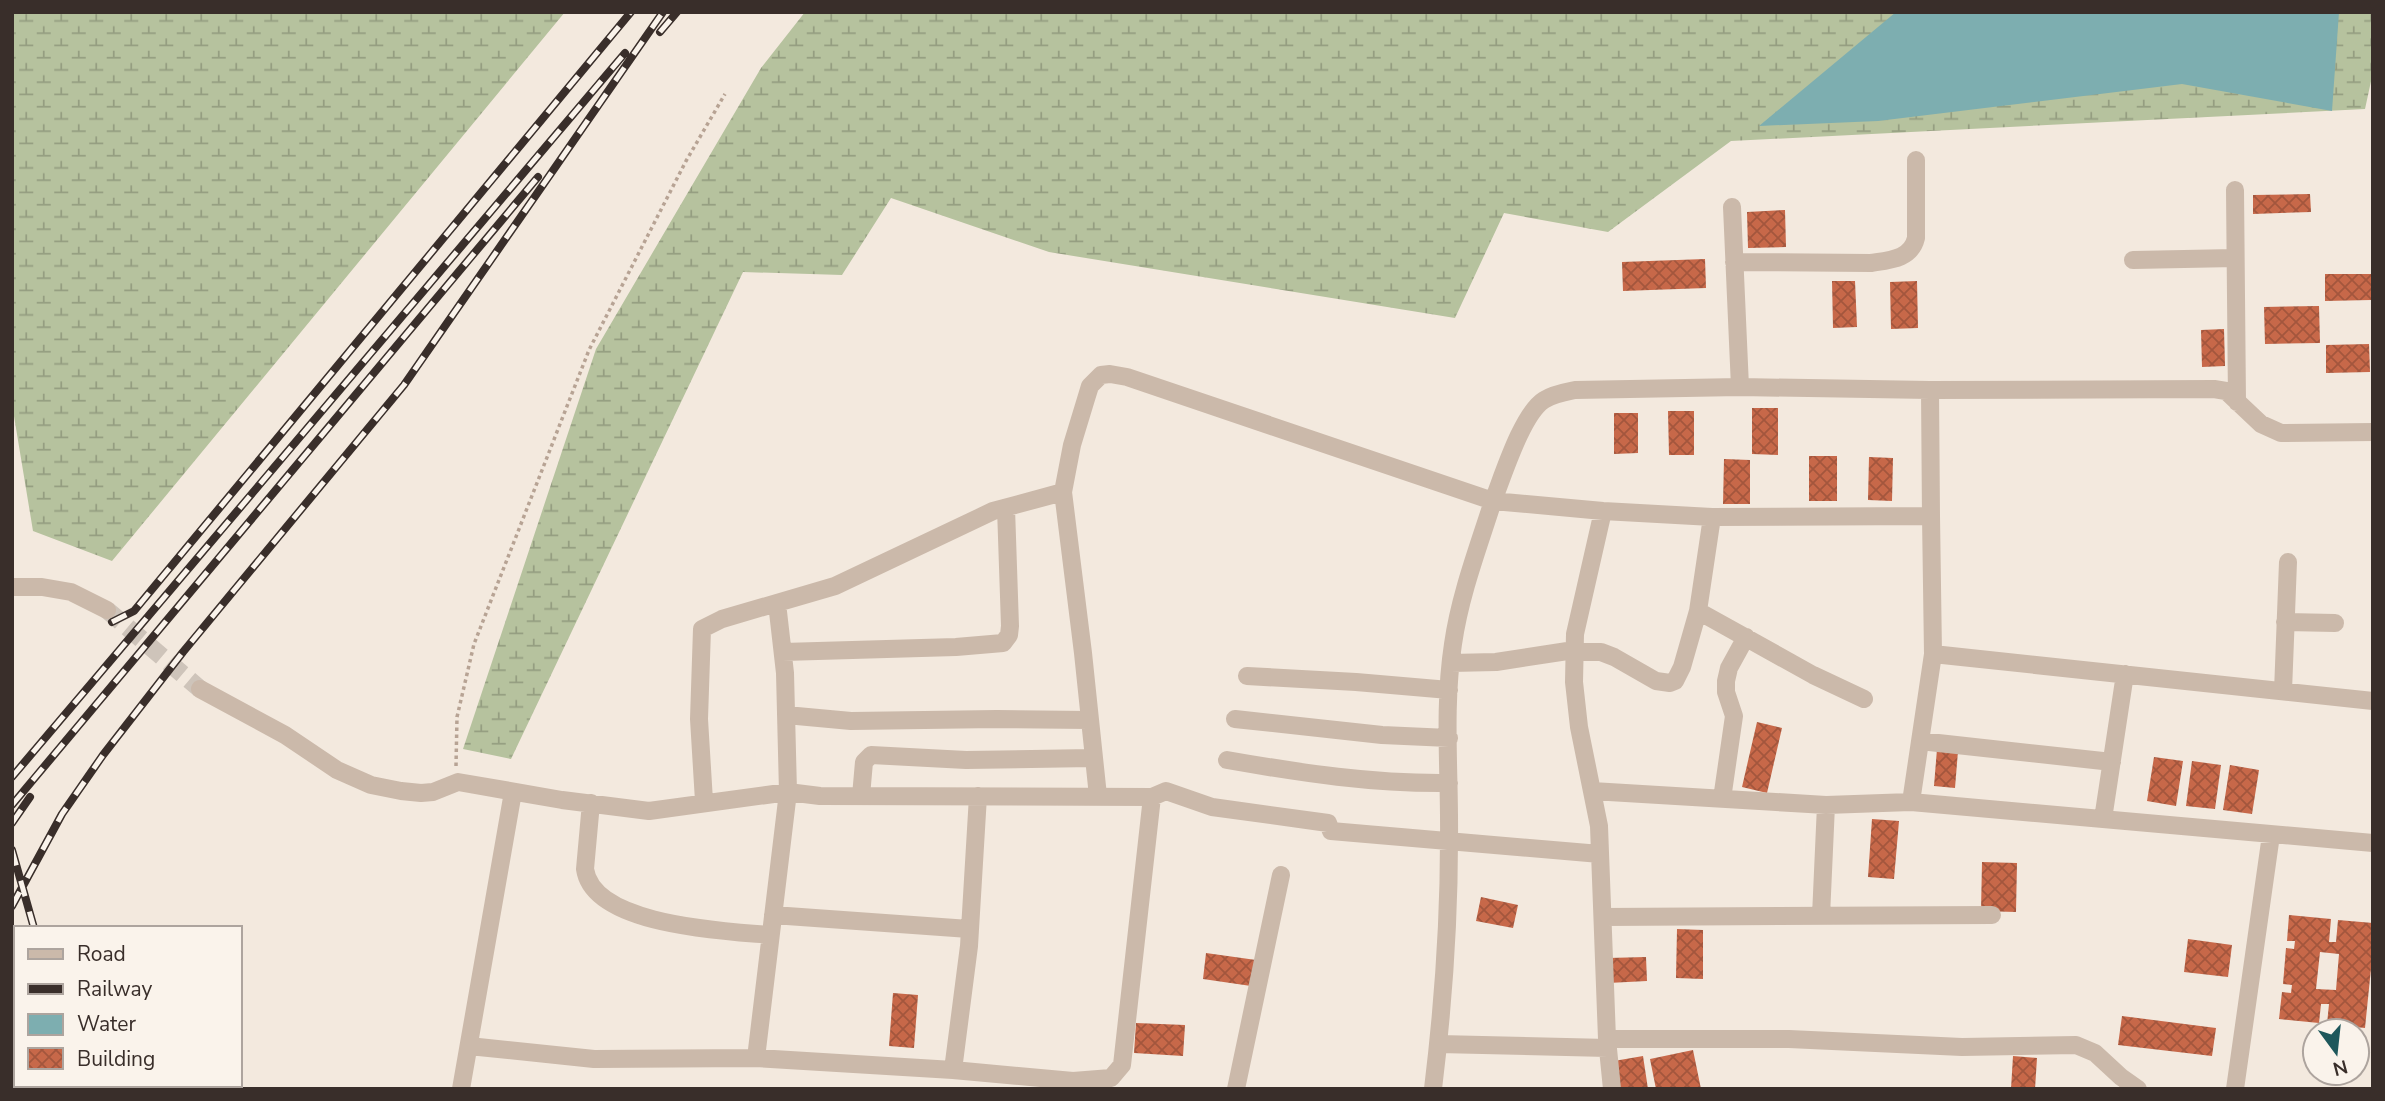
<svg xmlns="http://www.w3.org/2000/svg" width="2385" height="1101" viewBox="0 0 2385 1101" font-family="'Nunito Sans',sans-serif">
<defs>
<pattern id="wetland-marsh" width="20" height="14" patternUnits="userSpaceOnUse" patternTransform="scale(1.75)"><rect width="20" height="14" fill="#b6c29e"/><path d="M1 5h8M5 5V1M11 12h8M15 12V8" fill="none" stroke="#959e81"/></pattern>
<pattern id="building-cross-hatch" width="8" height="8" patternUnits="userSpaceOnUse" patternTransform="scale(1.75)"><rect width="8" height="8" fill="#c76849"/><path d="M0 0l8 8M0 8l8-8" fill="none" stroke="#a3563d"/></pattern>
</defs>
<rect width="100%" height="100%" fill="#f3e9de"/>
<path fill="url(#wetland-marsh)" d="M12 12H565L112 561 33 531 12 404Z
M805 12H2373V72L2365 109 1731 141 1608 232 1504 213 1455 318 1049 252 891 198 842 275 743 272 511 759 463 749 596 349 761 68Z"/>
<path fill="#7daeb0" d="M1896 12H2339L2332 111 2182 84 1878 121 1759 126Z"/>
<path fill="url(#building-cross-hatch)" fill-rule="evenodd" d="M2310 194 2311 212 2253 214V195Z
M1785 210 1786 247 1748 248 1747 212Z
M1705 259 1706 288 1623 291 1622 262Z
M2325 274H2371V300L2325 301Z
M1832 281H1855L1857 327 1833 328Z
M1917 281 1918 328 1891 329 1890 282Z
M2319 306 2320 343 2265 344 2264 307Z
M2224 329 2225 366 2202 367 2201 330Z
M2369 344 2370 372 2326 373V345Z
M1752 408H1778V455L1752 454Z
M1668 411H1694V455H1669Z
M1614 413H1638V453L1614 454Z
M1809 456H1837V501H1809Z
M1869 457 1893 458 1892 501 1868 500Z
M1724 459 1750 460V504H1723Z
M1757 722 1782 728 1767 793 1742 787Z
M1937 749 1958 751 1955 788 1934 786Z
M2154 757 2183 761 2176 806 2147 801Z
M2192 761 2221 765 2215 809 2186 806Z
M2230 765 2259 770 2252 814 2223 810Z
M1872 819 1899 821 1894 879 1868 877Z
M1982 862 2017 863 2016 912 1981 911Z
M1481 897 1518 905 1513 928 1476 921Z
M2289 915 2331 919 2329 942H2336L2338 920 2373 923V949L2365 1028 2327 1024 2329 1004H2321L2319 1023 2279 1019 2282 992 2291 993 2292 985 2283 984 2286 948 2294 949 2295 941H2287ZM2320 952 2339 954 2336 990 2316 989Z
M1677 929 1703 930V979L1676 978Z
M2188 939 2232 945 2228 977 2184 972Z
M1206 953 1256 960 1251 986 1203 979Z
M1646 957 1647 981 1608 983V958Z
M893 993 918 995 914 1048 889 1046Z
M2122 1016 2216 1028 2212 1056 2118 1045Z
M1136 1023 1185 1025 1183 1056 1134 1053Z
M1693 1050 1701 1089H1656L1650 1059Z
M1643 1056 1648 1089H1619L1614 1061Z
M2013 1056 2037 1058 2035 1089H2011Z"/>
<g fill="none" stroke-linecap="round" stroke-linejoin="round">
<path stroke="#cec4ba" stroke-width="18" stroke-dasharray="18 9" stroke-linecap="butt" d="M107 610 200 689"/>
<path stroke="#b7a394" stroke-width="3.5" stroke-dasharray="3.5 3.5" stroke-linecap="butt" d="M456 766 457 717 474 644 589 350 686 161 725 94"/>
<path stroke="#cbb9aa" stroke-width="18" d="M2235 190 2237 402
M1732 207 1740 387
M2133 260 2235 258
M1734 262 1871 263C1890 260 1911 259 1916 238V160
M1603 511 1575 634 1574 682 1579 727 1599 826 1607 1039 1612 1089
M12 587H42L71 592 107 610
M777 603 785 673 788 792 756 1058 953 1070 1073 1081V1089
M1698 611 1813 675 1864 699
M2285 622 2335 623
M783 652 956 647 1003 643 1009 635 1010 626 1006 508
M1573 652H1601L1614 657 1656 681 1670 683 1675 681 1682 667 1698 611 1712 517
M1933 654 2373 701
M1451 663 1496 662 1574 650
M1247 676 1356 682 1449 690
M200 689 285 735 337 770 371 785 401 791 421 793 433 792 458 782 562 800 649 811 788 792 820 796 1152 797 1166 791 1212 807 1328 823 1331 831 1600 854
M2283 691 2288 562
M786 715 851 721 997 719 1089 720
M1235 719 1382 735 1449 738
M1920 741 2112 762
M1227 760C1301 773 1374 784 1449 783
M1592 791 1826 805 1911 802 1933 654 1931 516
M861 796 864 762 871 755 966 760 1092 758
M1098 796 1083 653 1063 492 1072 445 1086 399 1090 386 1101 375 1110 374 1127 377 1493 501C1503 476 1522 414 1544 400 1553 394 1565 392 1575 390L1740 387 1930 390
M1722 799 1734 716 1726 692V681L1729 668 1746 637
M704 801 699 719 702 629 722 619 835 586 993 511 1063 492
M1911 802 2373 843
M591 803 585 869C593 926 726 931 770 935
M2103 819 2125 674
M773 915 969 929
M1821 916 1826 805
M1603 917 1992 915
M1607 1039H1789L1962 1047 2076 1045 2095 1053 2121 1077 2138 1089
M1439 1044 1608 1048
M469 1046 594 1059 756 1058
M953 1070 969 946 978 796
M1073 1081 1111 1078 1122 1065 1152 797
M461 1089 513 792
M1236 1089 1281 875
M1433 1089C1443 1007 1449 923 1449 840 1450 775 1443 709 1453 644 1460 595 1478 548 1493 501L1603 511 1712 517 1931 516 1930 390 2214 389 2226 391 2261 424 2281 433 2373 432
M2235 1089 2271 835"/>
<defs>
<path id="rail" d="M660 32 677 12
M112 622 134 611 631 12
M12 777 625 53
M12 805 538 177
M12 823 30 797
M12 850 34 928
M12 906 62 814 103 755 183 652 404 385 663 12
M12 955 16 967
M52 1085 53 1089
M80 1085 81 1089"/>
</defs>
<use href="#rail" stroke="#392e2a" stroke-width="8"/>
<use href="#rail" stroke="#faf3eb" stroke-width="5" stroke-dasharray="16" stroke-linecap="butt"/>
</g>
<rect width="2385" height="1101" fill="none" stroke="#392e2a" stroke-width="28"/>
<rect x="14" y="926" width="228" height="161" fill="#faf3eb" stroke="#ada49e" stroke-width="2"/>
<rect x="28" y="949" width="35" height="10" fill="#cbb9aa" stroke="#ada49e" stroke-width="2"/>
<text x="77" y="961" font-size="21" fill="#392e2a">Road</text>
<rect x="28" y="984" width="35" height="10" fill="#392e2a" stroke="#ada49e" stroke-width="2"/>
<text x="77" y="996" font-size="21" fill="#392e2a">Railway</text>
<rect x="28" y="1014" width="35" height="21" fill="#7daeb0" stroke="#ada49e" stroke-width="2"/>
<text x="77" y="1031" font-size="21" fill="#392e2a">Water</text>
<rect x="28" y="1048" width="35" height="21" fill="url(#building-cross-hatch)" stroke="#ada49e" stroke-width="2"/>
<text x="77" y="1066" font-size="21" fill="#392e2a">Building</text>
<g transform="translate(2336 1052) rotate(165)"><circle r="33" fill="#faf3eb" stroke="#ada49e" stroke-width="2"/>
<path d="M0-5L12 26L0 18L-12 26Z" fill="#1e575b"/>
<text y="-10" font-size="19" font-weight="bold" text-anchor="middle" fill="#392e2a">N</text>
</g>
</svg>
